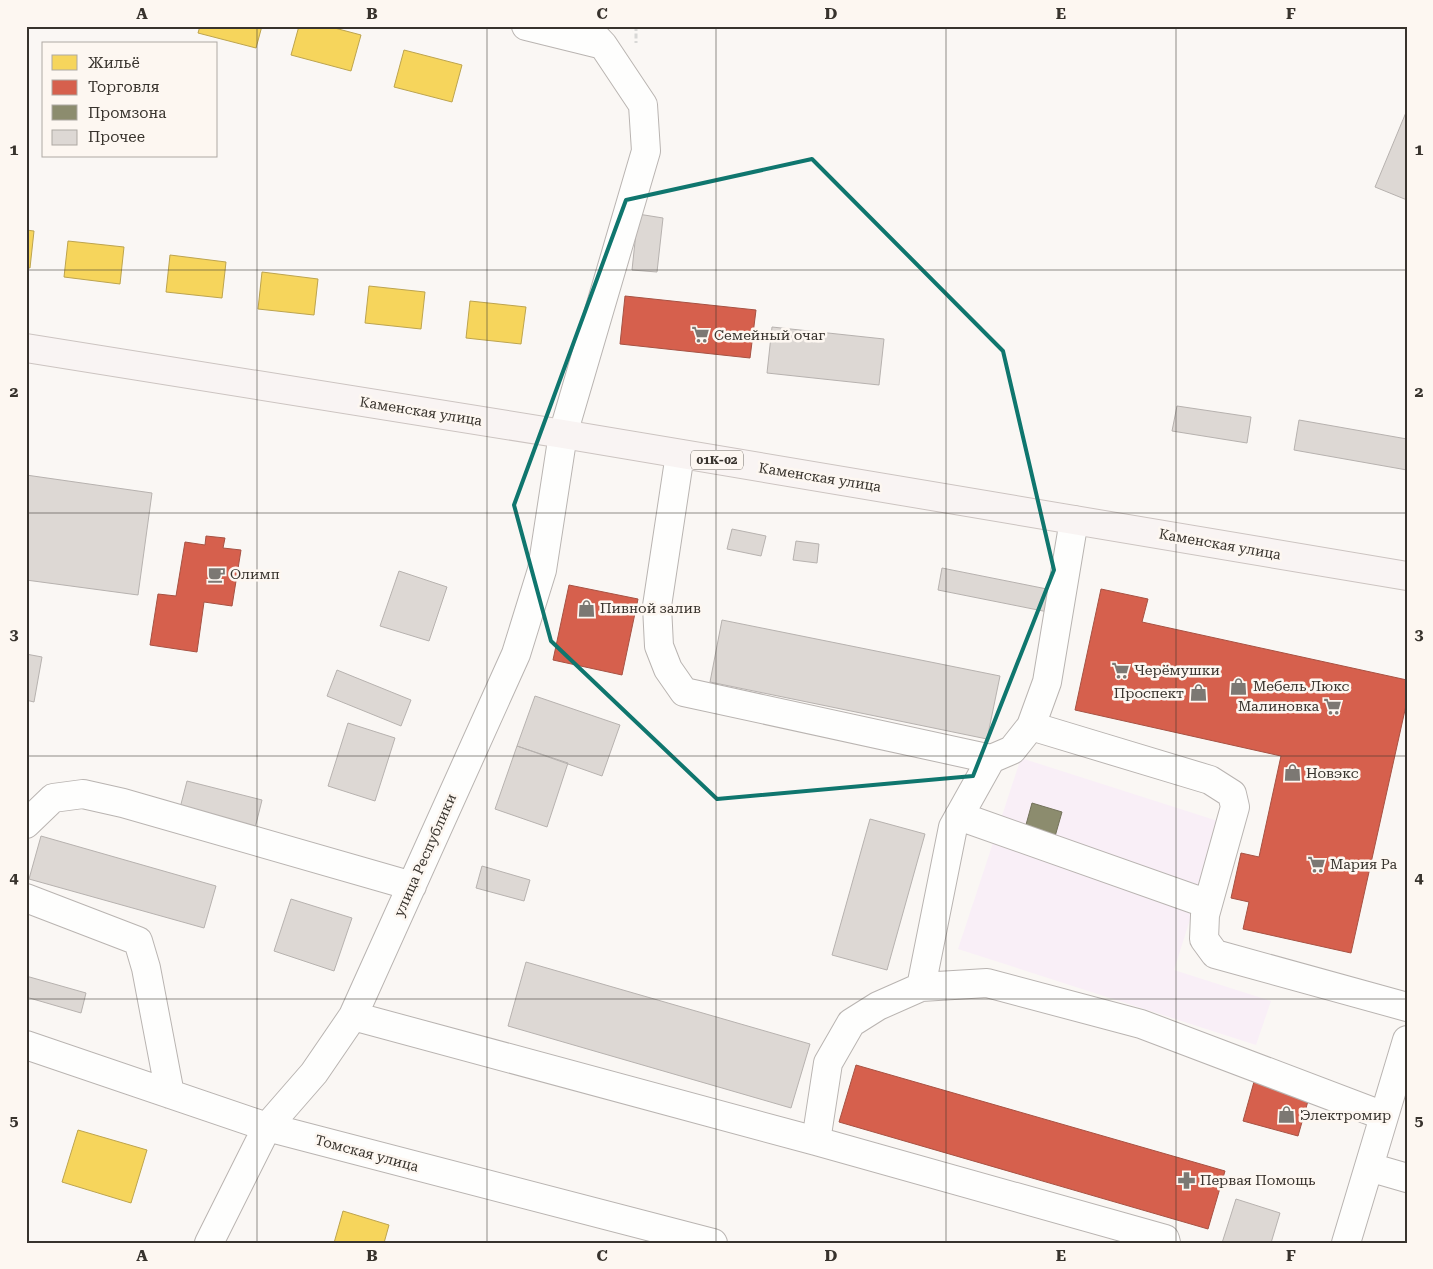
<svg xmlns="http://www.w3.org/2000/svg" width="1433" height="1269" viewBox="0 0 1433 1269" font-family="'Roboto Serif',serif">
<rect width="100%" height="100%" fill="#faf7f4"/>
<path fill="#f9eff7" d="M1021 758 1221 822 1174 970 1271 1001 1256 1045 958 949Z"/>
<path fill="#f6d55c" stroke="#bda44e" d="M200 26H262L256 48 198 33Z
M299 26H327L361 35 351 71 291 55Z
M404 50 462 65 452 102 394 87Z
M26 230 34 231 30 268 26 267Z
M68 241 124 247 120 284 64 277Z
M170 255 226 262 222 298 166 292Z
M262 272 318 279 314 315 258 309Z
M369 286 425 292 421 329 365 323Z
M470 301 526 307 521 344 466 338Z
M78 1130 147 1150 131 1203 62 1182Z
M343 1211 389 1225 384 1243H334Z"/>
<path fill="#d6604d" stroke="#a75243" d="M625 296 756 310 750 358 620 344Z
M206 536 225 538 223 548 241 550 232 606 204 602 197 652 150 645 158 594 176 596 185 542 205 545Z
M569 585 638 599 622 675 553 660Z
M1101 589 1148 599 1142 622 1407 680V701L1351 953 1243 929 1249 902 1231 898 1241 853 1259 857 1281 756 1075 710Z
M856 1065 1225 1171 1208 1229 839 1122Z
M1257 1071 1312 1087 1298 1136 1243 1121Z"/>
<path fill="#8c8c6e" stroke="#73715a" d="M1032 803 1062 812 1054 840 1024 832Z"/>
<path fill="#ddd8d4" stroke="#b7b2af" d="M1407 110V200L1375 187Z
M638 214 663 218 657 272 632 270Z
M772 327 884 339 879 385 767 373Z
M1177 406 1251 417 1247 443 1172 431Z
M1299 420 1407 439V470L1294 450Z
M26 475 152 493 138 595 26 580Z
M732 529 766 536 761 556 727 549Z
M796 541 819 544 817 563 793 560Z
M942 568 1057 591 1053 613 938 590Z
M399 571 447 587 429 641 380 626Z
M722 620 1000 676 987 739 710 682Z
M26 654 42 657 34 702 26 700Z
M337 670 411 700 401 726 327 696Z
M535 696 620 725 602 776 517 746Z
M348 723 395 738 375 801 328 786Z
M517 746 568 763 547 827 495 809Z
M187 781 262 800 255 828 180 808Z
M870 819 925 834 887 970 832 955Z
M41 836 216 886 204 928 29 879Z
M482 866 530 880 524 901 476 888Z
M291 899 352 918 334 971 274 951Z
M526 962 810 1044 791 1108 508 1026Z
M26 976 86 993 81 1013 26 997Z
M1236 1199 1280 1213 1271 1243H1222Z"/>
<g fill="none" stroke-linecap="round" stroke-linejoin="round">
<defs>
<path id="minor" d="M526 26 603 45
M680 454 657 606 659 646 668 669 684 692 991 759 1012 750 1031 726 1047 682 1074 520
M1031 726 1210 780 1232 794 1235 807 1205 915 1204 939 1215 954 1407 1007
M959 816 1208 904
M26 824 53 798 83 794 123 803 412 886
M26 898 138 941 146 968 170 1094
M921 987 953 827 991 759
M353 1016 816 1141 1165 1239 1166 1243
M26 1045 267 1127 713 1243
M816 1141 828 1063 851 1023 878 1006 921 987 987 983 1141 1024 1384 1116
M1369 1167 1407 1178
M209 1243 267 1127 314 1073 353 1016 516 654 542 570 563 434 646 151 643 105 603 45 585 26
M1346 1243 1407 1040"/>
<path id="major" d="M26 348 563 434 1407 576"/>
</defs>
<use href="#minor" stroke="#b9b4b1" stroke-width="30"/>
<use href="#major" stroke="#ccc4c1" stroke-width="30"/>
<path stroke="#d8d8d6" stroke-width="3" stroke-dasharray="5 2.5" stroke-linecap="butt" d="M636 26V43"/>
<use href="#minor" stroke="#fefefd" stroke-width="28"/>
<use href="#major" stroke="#f9f4f3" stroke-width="28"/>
</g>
<path fill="none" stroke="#0f766e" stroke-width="4" stroke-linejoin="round" d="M812 159 1003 351 1054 570 973 776 717 799 551 641 514 505 626 200Z"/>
<path fill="none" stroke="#38332d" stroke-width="1" stroke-opacity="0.55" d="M257 26V1243M487 26V1243M716 26V1243M946 26V1243M1176 26V1243M26 270H1407M26 513H1407M26 756H1407M26 999H1407"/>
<defs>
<symbol id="supermarket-bare" viewBox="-9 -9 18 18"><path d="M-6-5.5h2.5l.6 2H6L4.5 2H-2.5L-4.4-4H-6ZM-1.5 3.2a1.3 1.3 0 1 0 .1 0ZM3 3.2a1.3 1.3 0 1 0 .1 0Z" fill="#7c7873" stroke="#fdf7f1" stroke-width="2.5" paint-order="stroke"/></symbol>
<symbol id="cafe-bare" viewBox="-9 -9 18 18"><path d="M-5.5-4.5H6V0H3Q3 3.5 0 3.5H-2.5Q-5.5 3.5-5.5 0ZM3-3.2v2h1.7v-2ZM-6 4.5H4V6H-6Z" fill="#7c7873" stroke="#fdf7f1" stroke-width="2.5" paint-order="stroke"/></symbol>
<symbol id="shop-bare" viewBox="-9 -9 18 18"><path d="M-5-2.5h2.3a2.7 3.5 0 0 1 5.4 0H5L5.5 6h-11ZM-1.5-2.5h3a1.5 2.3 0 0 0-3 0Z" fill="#7c7873" stroke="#fdf7f1" stroke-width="2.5" paint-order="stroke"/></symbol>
<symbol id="pharmacy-bare" viewBox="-9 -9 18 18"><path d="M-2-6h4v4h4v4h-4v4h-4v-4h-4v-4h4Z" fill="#7c7873" stroke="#fdf7f1" stroke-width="2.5" paint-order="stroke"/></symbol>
</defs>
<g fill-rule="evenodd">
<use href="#supermarket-bare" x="688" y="322" width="25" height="25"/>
<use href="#cafe-bare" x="204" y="562" width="25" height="25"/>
<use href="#shop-bare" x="574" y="596" width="25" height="25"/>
<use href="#supermarket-bare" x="1108" y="658" width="25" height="25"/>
<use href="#shop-bare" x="1226" y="674" width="25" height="25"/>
<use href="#shop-bare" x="1186" y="680" width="25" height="25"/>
<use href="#supermarket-bare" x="1320" y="694" width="25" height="25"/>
<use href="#shop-bare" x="1280" y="760" width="25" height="25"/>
<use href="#supermarket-bare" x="1304" y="852" width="25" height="25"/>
<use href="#shop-bare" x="1274" y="1102" width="25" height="25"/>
<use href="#pharmacy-bare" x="1174" y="1168" width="25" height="25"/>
</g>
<g text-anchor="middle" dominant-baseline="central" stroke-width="5" stroke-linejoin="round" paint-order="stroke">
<rect fill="#fdf7f1" stroke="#736e68" stroke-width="1" x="691" y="450.5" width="52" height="19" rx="4"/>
<g font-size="12" font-weight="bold" fill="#38332d">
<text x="717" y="460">01К-02</text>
</g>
<g font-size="14" fill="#38332d" stroke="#fdf7f1" text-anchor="start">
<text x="714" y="335">Семейный очаг</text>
<text x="230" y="574">Олимп</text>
<text x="600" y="608">Пивной залив</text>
<text x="1134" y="670">Черёмушки</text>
<text x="1253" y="686">Мебель Люкс</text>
<text x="1184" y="693" text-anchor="end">Проспект</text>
<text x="1319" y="706" text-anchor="end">Малиновка</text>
<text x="1306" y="773">Новэкс</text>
<text x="1330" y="864">Мария Ра</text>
<text x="1300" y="1115">Электромир</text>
<text x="1200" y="1180">Первая Помощь</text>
</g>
<g font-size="14" fill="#38332d" stroke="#fdf7f1">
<text transform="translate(421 411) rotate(9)">Каменская улица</text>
<text transform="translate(820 477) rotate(9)">Каменская улица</text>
<text transform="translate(1220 544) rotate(10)">Каменская улица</text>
<text transform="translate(425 855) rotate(-66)">улица Республики</text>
<text transform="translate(367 1153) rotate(15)">Томская улица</text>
</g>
</g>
<rect width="1433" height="1269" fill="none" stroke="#fdf7f1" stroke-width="55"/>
<rect x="42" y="42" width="175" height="115" fill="#fdf7f1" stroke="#aea9a3"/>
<rect x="52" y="55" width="25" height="15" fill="#f6d55c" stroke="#aea9a3"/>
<text x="88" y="68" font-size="15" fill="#38332d">Жильё</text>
<rect x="52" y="80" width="25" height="15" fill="#d6604d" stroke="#aea9a3"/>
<text x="88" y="92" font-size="15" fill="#38332d">Торговля</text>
<rect x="52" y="105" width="25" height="15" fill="#8c8c6e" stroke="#aea9a3"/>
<text x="88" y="118" font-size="15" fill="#38332d">Промзона</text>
<rect x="52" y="130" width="25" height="15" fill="#ddd8d4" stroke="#aea9a3"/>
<text x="88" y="142" font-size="15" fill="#38332d">Прочее</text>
<rect x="28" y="28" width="1378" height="1214" fill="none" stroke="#38332d" stroke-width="2"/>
<g font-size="16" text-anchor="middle" font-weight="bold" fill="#38332d">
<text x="142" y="19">A</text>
<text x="372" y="19">B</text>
<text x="602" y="19">C</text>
<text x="831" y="19">D</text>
<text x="1061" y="19">E</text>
<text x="1291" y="19">F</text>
<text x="14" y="155">1</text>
<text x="1419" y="155">1</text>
<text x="14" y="397">2</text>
<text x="1419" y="397">2</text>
<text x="14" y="640">3</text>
<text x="1419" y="640">3</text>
<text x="14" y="883">4</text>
<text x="1419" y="883">4</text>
<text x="14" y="1126">5</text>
<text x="1419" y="1126">5</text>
<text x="142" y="1261">A</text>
<text x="372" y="1261">B</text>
<text x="602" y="1261">C</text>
<text x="831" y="1261">D</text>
<text x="1061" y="1261">E</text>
<text x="1291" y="1261">F</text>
</g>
</svg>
